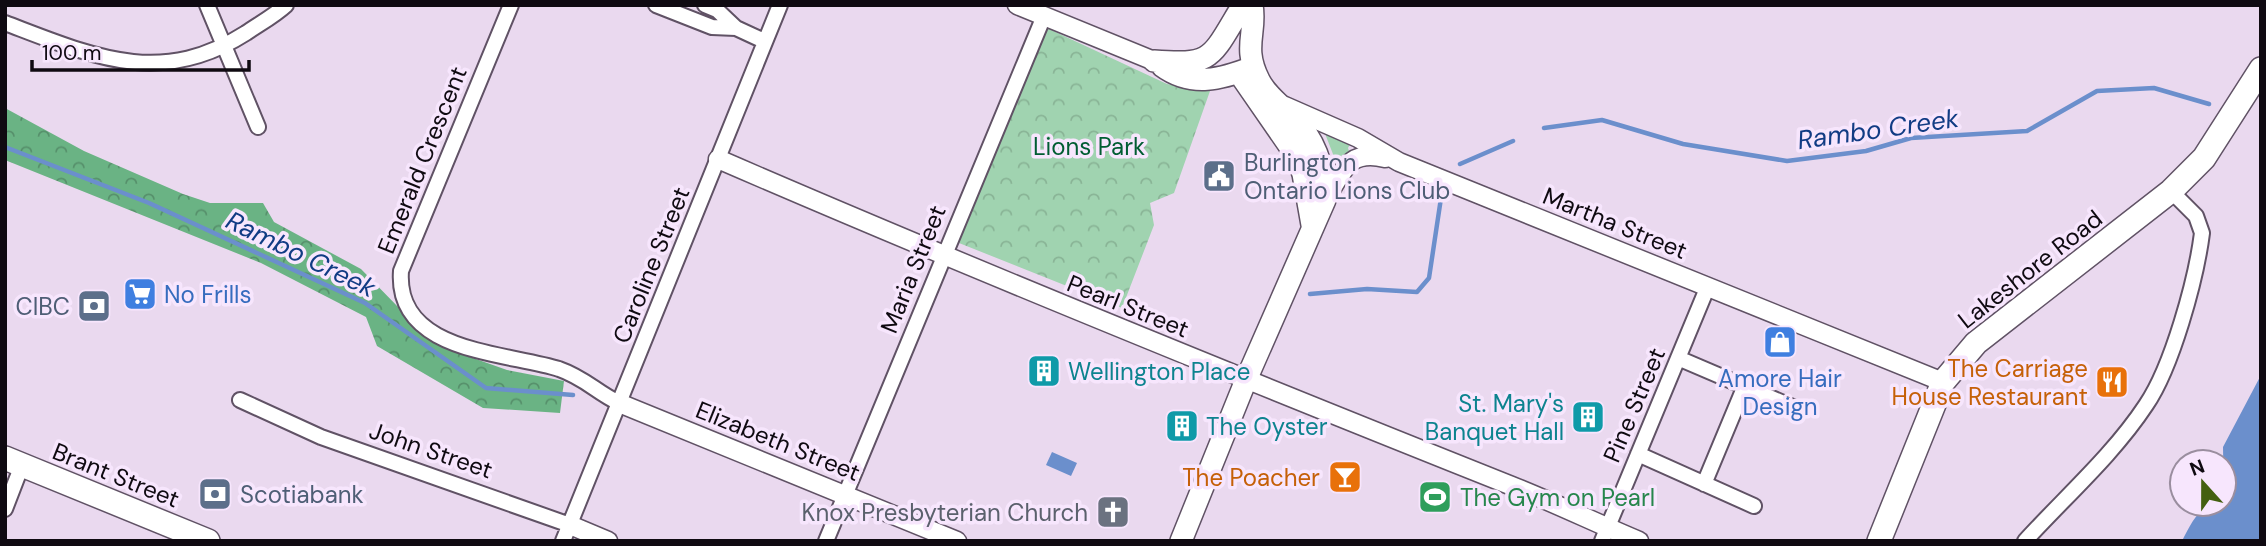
<svg xmlns="http://www.w3.org/2000/svg" width="2266" height="546" viewBox="0 0 2266 546" font-family="'DM Sans',sans-serif">
<defs>
<pattern id="forest-crowns" width="20" height="18" patternUnits="userSpaceOnUse" patternTransform="scale(1.75)"><rect width="20" height="18" fill="#6ab384"/><path d="M2 6a3 3 0 1 1 6 0M12 15a3 3 0 1 1 6 0" fill="none" stroke="#56906b"/></pattern>
<pattern id="park-crowns" width="20" height="18" patternUnits="userSpaceOnUse" patternTransform="scale(1.75)"><rect width="20" height="18" fill="#a0d3b0"/><path d="M2 6a3 3 0 1 1 6 0M12 15a3 3 0 1 1 6 0" fill="none" stroke="#89b496"/></pattern>
</defs>
<rect width="100%" height="100%" fill="#ead9ef"/>
<path fill="#a0d3b0" d="M1324 131 1351 142 1348 148 1350 154 1338 167Z"/>
<path fill="url(#forest-crowns)" d="M5 108 84 151 183 194 210 203H263L274 222 361 269 401 310 456 352 507 370 564 381 560 413 483 408 377 346 366 317 261 263 5 160Z"/>
<path fill="url(#park-crowns)" d="M1047 28 1167 84 1210 91 1174 193 1150 203 1154 225 1122 308 959 243Z"/>
<path fill="#6b8fcc" d="M2261 375V541H2182C2193 520 2199 504 2224 504L2223 447Z
M1052 452 1077 463 1071 476 1046 465Z"/>
<g fill="none" stroke-linecap="round" stroke-linejoin="round">
<path stroke="#6b8fcc" stroke-width="4.5" d="M1544 128 1602 120 1683 144 1787 161 1866 151 1911 138 2027 131 2097 91 2154 88 2209 104
M5 147 149 203 365 303 486 388 573 395
M1460 164 1513 141
M1310 294 1367 289 1417 292 1429 278 1441 198"/>
<defs>
<path id="minor" d="M207 5 258 127
M511 5 401 271C395 353 505 352 559 369 585 378 596 392 619 403
M656 5 712 27 736 28
M705 5 717 10 736 28 764 41
M5 23C92 56 160 88 246 33 259 24 274 16 286 5
M1678 358 1795 408
M240 400 321 437 570 525
M1638 454 1754 506
M1704 484 1744 388
M5 509 22 465
M563 541 780 5
M826 541 1044 16
M1602 541 1708 286
M2025 541C2065 497 2113 455 2146 405 2172 367 2196 280 2202 233L2196 216 2171 191"/>
<path id="tertiary" d="M1017 5 1154 61
M1285 106 1358 138 1399 162 1943 382
M718 159C981 273 1246 380 1512 486 1555 503 1596 523 1639 541
M1325 200C1343 172 1347 149 1385 158
M619 403 957 541
M570 525 608 541"/>
<path id="secondary" d="M1154 61C1211 65 1210 60 1238 13
M1162 66C1192 88 1222 79 1253 67
M1243 79 1297 157 1303 174 1312 225
M1181 541 1246 380 1325 200C1325 168 1315 139 1292 116 1280 105 1266 94 1259 80 1242 47 1257 32 1252 5"/>
<path id="primary" d="M5 458 208 541
M1879 541 1943 382 1976 343 2171 191 2204 158 2261 69"/>
</defs>
<use href="#minor" stroke="#605265" stroke-width="18"/>
<use href="#tertiary" stroke="#605265" stroke-width="21"/>
<use href="#secondary" stroke="#605265" stroke-width="24"/>
<use href="#primary" stroke="#605265" stroke-width="26"/>
<use href="#minor" stroke="#fff" stroke-width="14"/>
<use href="#tertiary" stroke="#fff" stroke-width="18"/>
<use href="#secondary" stroke="#fff" stroke-width="21"/>
<use href="#primary" stroke="#fff" stroke-width="23"/>
</g>
<defs>
<symbol id="civic-square" viewBox="-11 -11 22 22"><rect x="-9" y="-9" width="18" height="18" rx="4" fill="#5c6f8a" stroke="#f7e6fd"/><path d="M-.6-6.5H3V-4.5H.6V-3L4-1V1h2V6H-6V1h2V-1L-.6-3ZM-1.2 2.5V6h2.4V2.5Z" fill="#fff"/></symbol>
<symbol id="supermarket-square" viewBox="-11 -11 22 22"><rect x="-9" y="-9" width="18" height="18" rx="4" fill="#3f7fe0" stroke="#f7e6fd"/><path d="M-6-5.5h2.5l.6 2H6L4.5 2H-2.5L-4.4-4H-6ZM-1.5 3.2a1.3 1.3 0 1 0 .1 0ZM3 3.2a1.3 1.3 0 1 0 .1 0Z" fill="#fff"/></symbol>
<symbol id="bank-square" viewBox="-11 -11 22 22"><rect x="-9" y="-9" width="18" height="18" rx="4" fill="#5c6f8a" stroke="#f7e6fd"/><path d="M-6-4H6V4H-6ZM0-2.3a2.3 2.3 0 1 0 0 4.6a2.3 2.3 0 1 0 0-4.6Z" fill="#fff"/></symbol>
<symbol id="shop-square" viewBox="-11 -11 22 22"><rect x="-9" y="-9" width="18" height="18" rx="4" fill="#3f7fe0" stroke="#f7e6fd"/><path d="M-5-2.5h2.3a2.7 3.5 0 0 1 5.4 0H5L5.5 6h-11ZM-1.5-2.5h3a1.5 2.3 0 0 0-3 0Z" fill="#fff"/></symbol>
<symbol id="building-square" viewBox="-11 -11 22 22"><rect x="-9" y="-9" width="18" height="18" rx="4" fill="#0f9aa8" stroke="#f7e6fd"/><path d="M-4-6H4V6H1V3H-1V6H-4ZM-2.5-4.3h1.7v1.8h-1.7ZM.8-4.3h1.7v1.8H.8ZM-2.5-1h1.7V.8h-1.7ZM.8-1h1.7V.8H.8Z" fill="#fff"/></symbol>
<symbol id="restaurant-square" viewBox="-11 -11 22 22"><rect x="-9" y="-9" width="18" height="18" rx="4" fill="#e8710a" stroke="#f7e6fd"/><path d="M-5-6h1v4h1v-4h1v4h1v-4h1v5L-1.5 .5V6h-2V.5L-5-1ZM5-6V6H3V1.5H1.5Q1.5-4 5-6Z" fill="#fff"/></symbol>
<symbol id="bar-square" viewBox="-11 -11 22 22"><rect x="-9" y="-9" width="18" height="18" rx="4" fill="#e8710a" stroke="#f7e6fd"/><path d="M-6-5H6L.8 .8V4.5H3.5V6h-7V4.5H-.8V.8Z" fill="#fff"/></symbol>
<symbol id="stadium-square" viewBox="-11 -11 22 22"><rect x="-9" y="-9" width="18" height="18" rx="4" fill="#2e9e5b" stroke="#f7e6fd"/><path d="M0-5a6.5 5 0 1 0 0 10a6.5 5 0 1 0 0-10ZM-3.5-1.8h7v3.6h-7Z" fill="#fff"/></symbol>
<symbol id="church-square" viewBox="-11 -11 22 22"><rect x="-9" y="-9" width="18" height="18" rx="4" fill="#6b7280" stroke="#f7e6fd"/><path d="M-1.2-6h2.4v3.5h3.3v2.4h-3.3V6h-2.4V-.1h-3.3v-2.4h3.3Z" fill="#fff"/></symbol>
</defs>
<g fill-rule="evenodd">
<use href="#civic-square" x="1200" y="157" width="38" height="38"/>
<use href="#supermarket-square" x="121" y="275" width="38" height="38"/>
<use href="#bank-square" x="75" y="287" width="38" height="38"/>
<use href="#shop-square" x="1761" y="323" width="38" height="38"/>
<use href="#building-square" x="1025" y="352" width="38" height="38"/>
<use href="#restaurant-square" x="2093" y="363" width="38" height="38"/>
<use href="#building-square" x="1569" y="398" width="38" height="38"/>
<use href="#building-square" x="1163" y="407" width="38" height="38"/>
<use href="#bar-square" x="1326" y="458" width="38" height="38"/>
<use href="#bank-square" x="196" y="475" width="38" height="38"/>
<use href="#stadium-square" x="1416" y="478" width="38" height="38"/>
<use href="#church-square" x="1094" y="493" width="38" height="38"/>
</g>
<g text-anchor="middle" dominant-baseline="central" stroke-width="7" stroke-linejoin="round" paint-order="stroke">
<g font-size="24" fill="#015d32" stroke="#f7e6fd">
<text x="1089" y="146">Lions Park</text>
</g>
<g font-size="24" fill="#0f0a11" stroke="#f7e6fd">
<text transform="translate(422 160) rotate(-68)">Emerald Crescent</text>
<text transform="translate(1615 223) rotate(22)">Martha Street</text>
<text transform="translate(651 265) rotate(-68)">Caroline Street</text>
<text transform="translate(913 269) rotate(-68)">Maria Street</text>
<text transform="translate(2030 269) rotate(-38)">Lakeshore Road</text>
<text transform="translate(1128 306) rotate(22)">Pearl Street</text>
<text transform="translate(1634 405) rotate(-67)">Pine Street</text>
<text transform="translate(778 441) rotate(22)">Elizabeth Street</text>
<text transform="translate(431 450) rotate(19)">John Street</text>
<text transform="translate(116 475) rotate(22)">Brant Street</text>
</g>
<g font-size="24" fill="#4e5e75" stroke="#f7e6fd" text-anchor="start">
<text x="1244" y="162">Burlington<tspan x="1244" dy="28">Ontario Lions Club</tspan></text>
<text x="70" y="306" text-anchor="end">CIBC</text>
<text x="240" y="494">Scotiabank</text>
</g>
<g font-size="24" fill="#366cbe" stroke="#f7e6fd" text-anchor="start">
<text x="164" y="294">No Frills</text>
<text x="1780" y="378" text-anchor="middle">Amore Hair<tspan x="1780" dy="28">Design</tspan></text>
</g>
<g font-size="24" fill="#c56008" stroke="#f7e6fd" text-anchor="end">
<text x="2088" y="368">The Carriage<tspan x="2088" dy="28">House Restaurant</tspan></text>
<text x="1320" y="477">The Poacher</text>
</g>
<g font-size="24" fill="#0d838f" stroke="#f7e6fd" text-anchor="start">
<text x="1068" y="371">Wellington Place</text>
<text x="1564" y="403" text-anchor="end">St. Mary's<tspan x="1564" dy="28">Banquet Hall</tspan></text>
<text x="1206" y="426">The Oyster</text>
</g>
<g font-size="24" fill="#27864d" stroke="#f7e6fd" text-anchor="start">
<text x="1460" y="497">The Gym on Pearl</text>
</g>
<g font-size="24" fill="#5b616d" stroke="#f7e6fd" text-anchor="end">
<text x="1088" y="512">Knox Presbyterian Church</text>
</g>
<g font-size="26" font-style="italic" fill="#113c84" stroke="#f7e6fd">
<text transform="translate(1878 129) rotate(-8)">Rambo Creek</text>
<text transform="translate(301 254) rotate(26)">Rambo Creek</text>
</g>
</g>
<rect width="2266" height="546" fill="none" stroke="#0f0a11" stroke-width="14"/>
<g transform="translate(2203 483) rotate(339)"><circle r="33" fill="#f7e6fd" stroke="#9a8e9f" stroke-width="2"/>
<path d="M0-5L12 26L0 18L-12 26Z" fill="#446011"/>
<text y="-10" font-size="19" font-weight="bold" text-anchor="middle" fill="#0f0a11">N</text>
</g>
<path d="M32 60v10h217v-10" fill="none" stroke="#0f0a11" stroke-width="3.5"/>
<text x="42" y="60" font-size="21" fill="#0f0a11" stroke="#f7e6fd" stroke-width="5" paint-order="stroke">100 m</text>
</svg>
